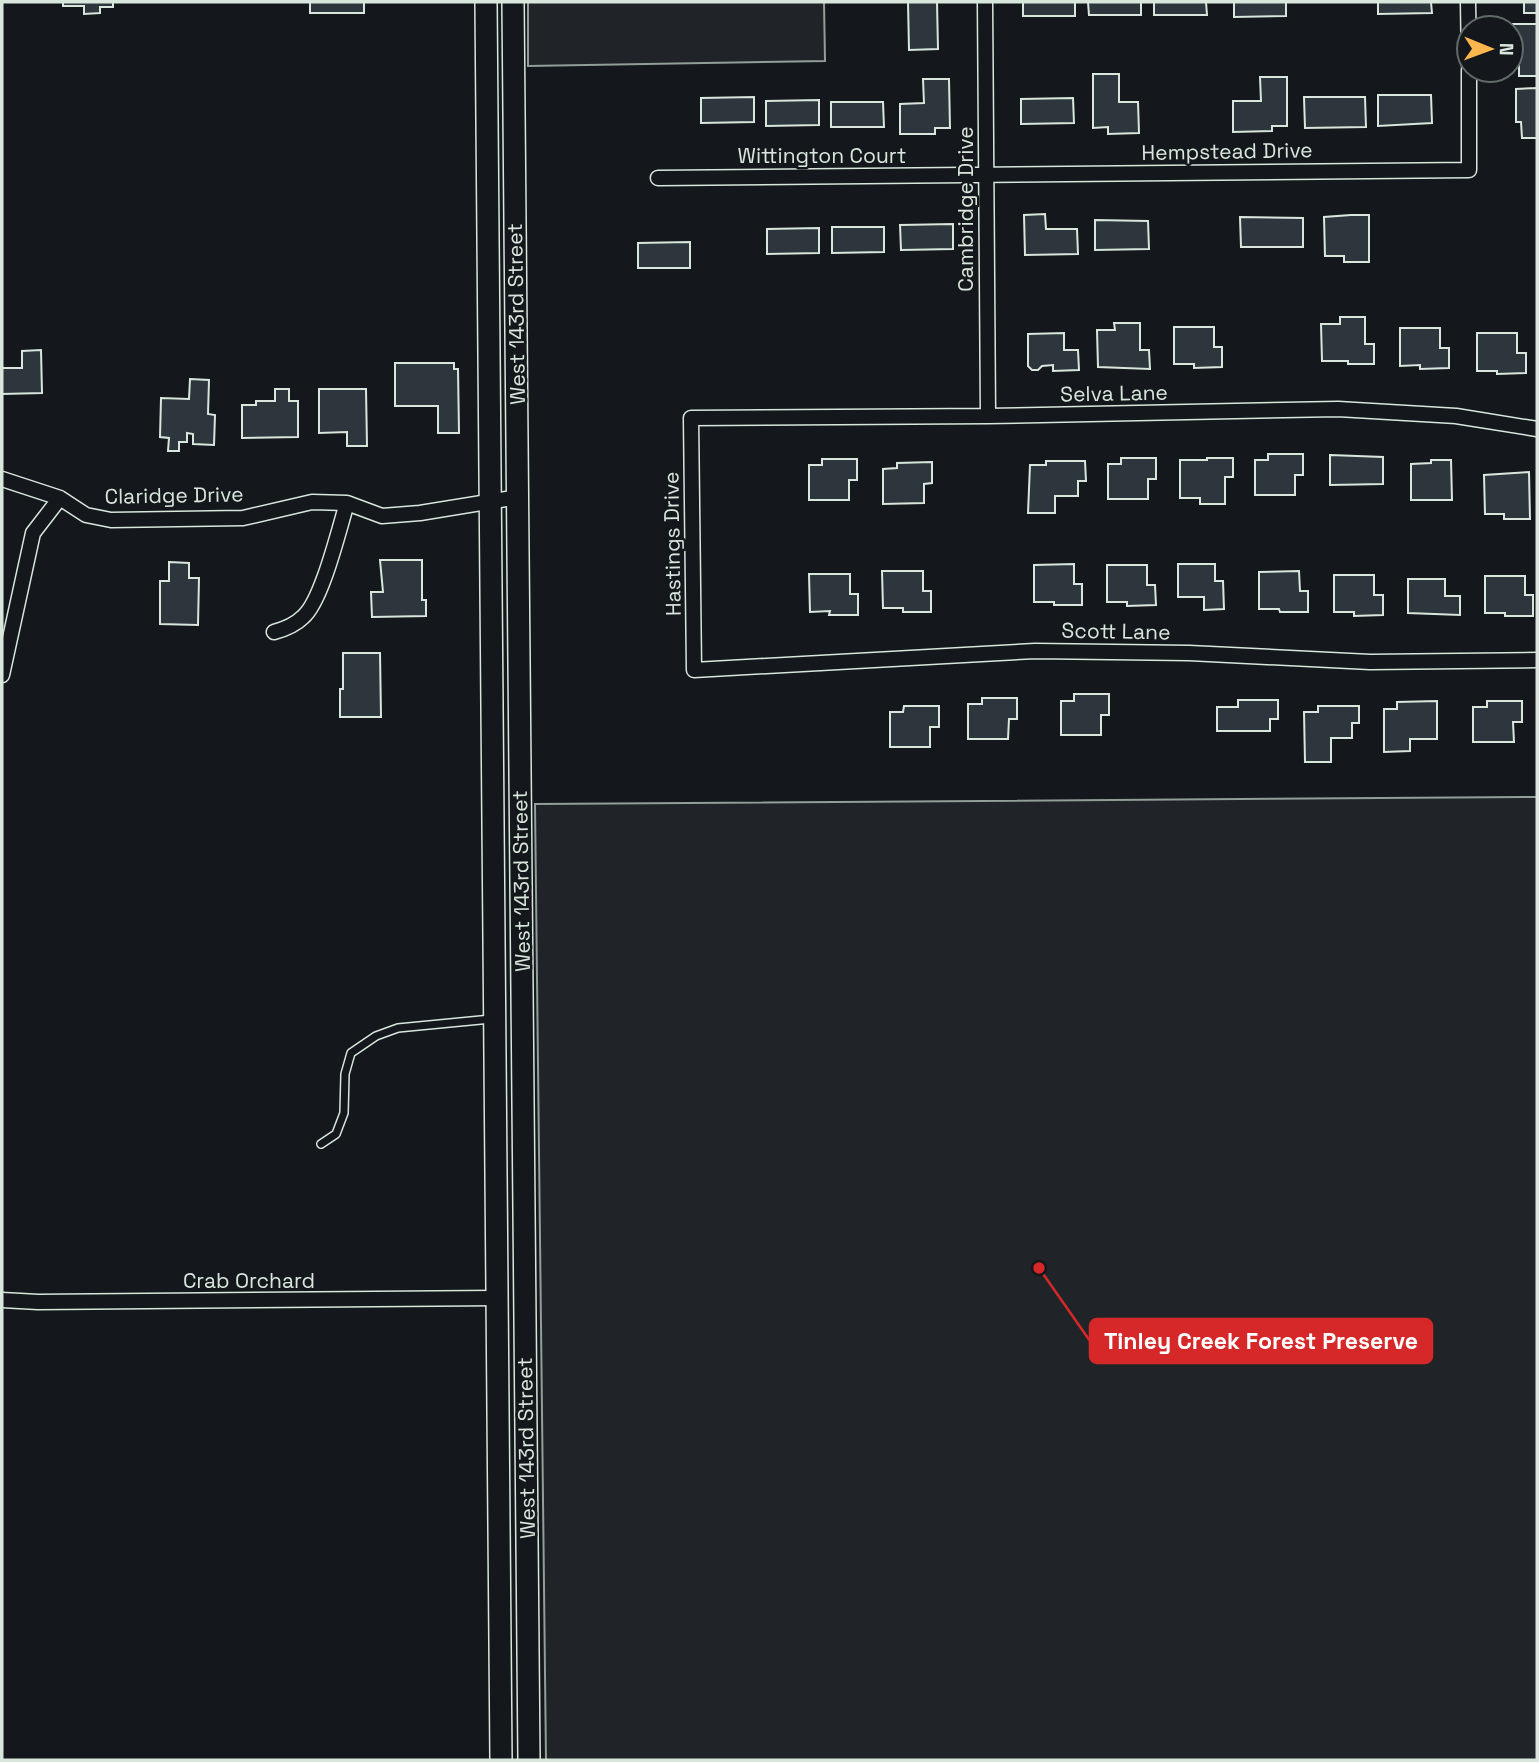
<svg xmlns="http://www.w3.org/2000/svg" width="1539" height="1762" viewBox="0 0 1539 1762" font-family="'Space Grotesk',sans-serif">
<rect width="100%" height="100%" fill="#14181c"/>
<path fill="#202428" stroke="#939e99" stroke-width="2" d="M528 2H824L825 61 528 66Z
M1537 797V1760H546L535 804Z"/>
<path fill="#2c363c" stroke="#d8e6dc" stroke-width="2" d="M63 2H113V7H100V13L84 14V6H63Z
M310 2H364V13H310Z
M908 2H937L938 49 909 50Z
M1023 2H1075V16H1023Z
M1088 2H1141V15H1089Z
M1154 2H1206L1207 15H1154Z
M1234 2H1286V16L1234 17Z
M1378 2H1431L1432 13 1378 14Z
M1524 2H1537V13H1524Z
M1513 24H1537V76H1519V66H1513Z
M1093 74H1119V102H1138L1139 133 1108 134V127L1093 128Z
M1260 77H1287V126H1272V131L1233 132V101H1261Z
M923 79H949L950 128H935V134H900V104L924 103Z
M1537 88V138H1522L1521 122H1516V89Z
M1378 95H1431L1432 123 1378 126Z
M754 97V122L701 123V98Z
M1304 97H1365L1366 127 1305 128Z
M1073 98 1074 123 1021 124V99Z
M819 100V125L766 126V101Z
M831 102H883L884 127H831Z
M1045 214 1046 229H1077L1078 254 1025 255 1024 215Z
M1351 215H1369V262H1344V256H1325L1324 217Z
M1240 217 1303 218V247H1241Z
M1095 220 1148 221 1149 249 1095 250Z
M953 224V249L901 250 900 225Z
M832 227H884V252L832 253Z
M819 228V253L767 254V229Z
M690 242V268H638V243Z
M1340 317H1365V344H1374V364H1348V361H1322L1321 324H1340Z
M1114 323H1140V350H1149L1150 369 1098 367 1097 330H1115Z
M1174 327H1214V347H1222V367L1194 368V364H1174Z
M1400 328H1440V348H1449V368L1420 369V365L1400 366Z
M1064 333V350H1078L1079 370 1053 371V365L1042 366 1038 370H1032L1028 366V334Z
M1477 333H1517V353H1526V373L1497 374V371H1477Z
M41 350 42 393 2 394V368H22V351Z
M395 363H454V369H458L459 433H438V406H395Z
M190 379 209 380 208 414 215 415 214 445 193 444V434L187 433V442H179V451H168L169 438 160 437 161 398 189 399Z
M275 389H289V401H298V437L242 438V405H256V401H275Z
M319 389H366L367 446H347V432L319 433Z
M1268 454H1303V475H1295V495H1255V460H1268Z
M1330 455 1383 457V484L1330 485Z
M1121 458H1156V479H1148V499H1108V464H1121Z
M1207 458H1233V477H1225V504H1200V498H1180V460H1207Z
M822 459H857V480H849V500H809V465H822Z
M1431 460H1451L1452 500H1411V464L1431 463Z
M1046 461H1085L1086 481H1078V496H1055V513H1028L1030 465H1046Z
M932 462V483L924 484V503L883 504V469L897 468V463Z
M1529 472 1530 519H1504V514H1485L1484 475Z
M380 560H422V600H426V616L372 617 371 592H383Z
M169 562 189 563V578H199L198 625 160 624V581H169Z
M1074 564V584H1082V605H1054V602H1034V565Z
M1178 564H1215V581H1223L1224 609 1204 610V597H1178Z
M1107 565H1147V585H1155L1156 605 1127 606V602H1107Z
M882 571H923V591H931V612H903V608H883Z
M1299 571 1300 591H1308V612H1280L1279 609H1259V572Z
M809 574H850V594H858V615H829L830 611 810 612Z
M1334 575H1374V595H1383V615L1354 616V612H1334Z
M1485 576H1525V595H1533V616H1505V613H1485Z
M1408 579H1445V596H1460V615L1408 613Z
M343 653H380L381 717H340V689H343Z
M1074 694H1109V715H1101V735H1061V701H1074Z
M982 698H1017V719H1009L1008 739H968V704H982Z
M1238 700H1278V719H1270V731H1217V707H1238Z
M1437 701V739H1410V751L1384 752V709H1397V702Z
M1487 701H1522V722H1513L1514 742H1473V707H1487Z
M904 706H939V727H930V747H890V712H903Z
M1318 706H1359V723H1352V738H1331V762H1305L1304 712H1318Z"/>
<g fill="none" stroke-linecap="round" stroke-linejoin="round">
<defs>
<path id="service" d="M321 1144 336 1134 344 1113 345 1074 351 1053 376 1036 398 1028 491 1019"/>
<path id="minor" d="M985 2 988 416
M1468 2 1469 65
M658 178 1469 170V70
M1537 429 1456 416 1338 409 988 416 691 418 694 670 1035 651 1189 653 1370 662 1537 660
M2 479 60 498 86 515 111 520 243 518 312 502 347 503 382 516 420 513 518 497
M274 632C285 629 295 625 303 617 322 601 339 529 347 503
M2 675 33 533 60 498
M2 1300 38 1302 497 1298"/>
<path id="secondary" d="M486 2 501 1760
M513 2 529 1760"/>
</defs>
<use href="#service" stroke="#d8e6dc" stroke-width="10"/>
<use href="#minor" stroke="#d8e6dc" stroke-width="17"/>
<use href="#secondary" stroke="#d8e6dc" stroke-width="24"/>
<use href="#service" stroke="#14181c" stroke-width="7"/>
<use href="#minor" stroke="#14181c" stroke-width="14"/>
<use href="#secondary" stroke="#14181c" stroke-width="21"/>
</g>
<g text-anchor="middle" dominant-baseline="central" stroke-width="5" stroke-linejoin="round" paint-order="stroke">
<g font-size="21" fill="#d8e6dc" stroke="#14181c">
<text transform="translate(1227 151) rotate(-1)">Hempstead Drive</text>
<text x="822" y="155">Wittington Court</text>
<text transform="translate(965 209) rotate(-90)">Cambridge Drive</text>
<text transform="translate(516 314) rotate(-91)">West 143rd Street</text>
<text transform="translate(1114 393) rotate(-1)">Selva Lane</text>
<text transform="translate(174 495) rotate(-1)">Claridge Drive</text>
<text transform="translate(672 544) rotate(-91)">Hastings Drive</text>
<text transform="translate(1116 631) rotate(1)">Scott Lane</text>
<text transform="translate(521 881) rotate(-91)">West 143rd Street</text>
<text x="249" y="1280">Crab Orchard</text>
<text transform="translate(526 1448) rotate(-91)">West 143rd Street</text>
</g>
</g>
<path fill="none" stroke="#d62828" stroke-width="2.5" d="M1039 1268L1090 1341"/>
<circle fill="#d62828" stroke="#14181c" stroke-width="2.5" cx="1039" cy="1268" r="7"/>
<rect fill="#d62828" stroke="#d62828" stroke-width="2.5" x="1090" y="1319" width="342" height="44" rx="7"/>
<g font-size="23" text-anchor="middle" font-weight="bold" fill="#fff">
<text x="1261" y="1349">Tinley Creek Forest Preserve</text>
</g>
<rect width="1539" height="1762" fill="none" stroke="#d8e6dc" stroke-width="7"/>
<g transform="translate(1490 49) rotate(91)"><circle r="33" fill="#14181c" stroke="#626a69" stroke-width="2"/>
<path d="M0-5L12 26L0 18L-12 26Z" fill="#ffb74d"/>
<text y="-10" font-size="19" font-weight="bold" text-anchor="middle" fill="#d8e6dc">N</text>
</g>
</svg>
